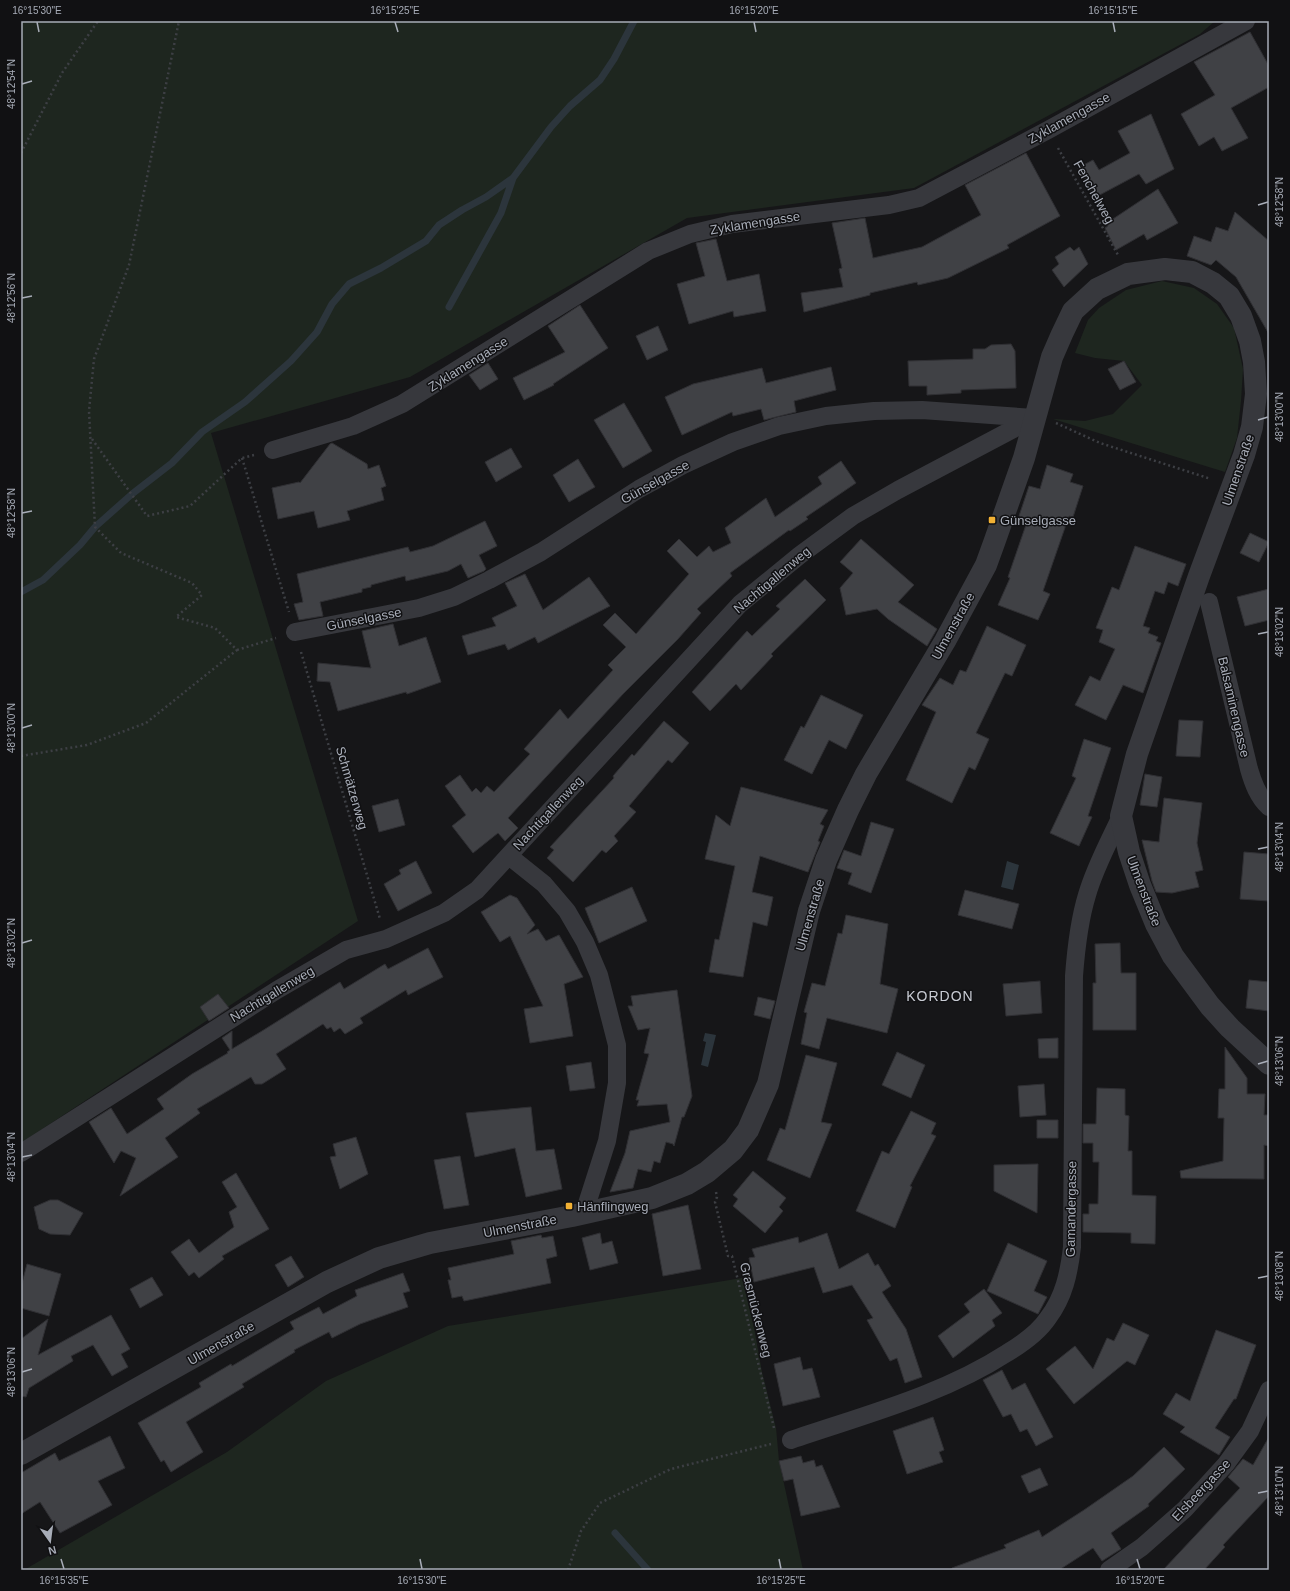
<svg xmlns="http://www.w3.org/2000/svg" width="1290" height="1591" viewBox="0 0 1290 1591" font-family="Arial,sans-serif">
<rect width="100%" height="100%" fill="#161618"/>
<path fill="#1e261f" d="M21 21H1215L1200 34 914 188 687 218 410 377 211 433 358 921 21 1143Z
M1162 281 1194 288 1217 304 1234 328 1243 369 1241 401 1237 438 1225 472 1053 419 1085 421 1113 414 1142 385 1124 361 1095 358 1075 353 1088 320 1099 308 1126 290Z
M742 1278 754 1328 762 1372 776 1428 779 1461 803 1570H24L227 1452 326 1381 448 1326Z"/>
<path fill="#2c353c" d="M1007 861 1019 865 1013 890 1001 887Z
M705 1033 716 1035 708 1067 701 1065 706 1042 703 1041Z"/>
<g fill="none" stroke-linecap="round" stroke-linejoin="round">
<path stroke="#2c353c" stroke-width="7" d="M449 307 501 213 513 178
M21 592 43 580 80 545 95 527 132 494 172 463 202 432 245 402 291 361 317 332 332 304 349 284 381 268 426 241 439 225 462 210 486 197 513 178 551 127 570 106 600 80 614 59 634 21
M615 1533 648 1570"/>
</g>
<path fill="#404145" stroke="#303034" d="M1250 32 1269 66V87L1231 108 1248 138 1222 151 1214 137 1199 146 1181 114 1215 95 1194 62Z
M1151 114 1174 169 1146 184 1139 174 1094 198 1078 168 1093 160 1099 170 1130 153 1118 131Z
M1026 153 1060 216 1007 245 1009 248 948 278 918 285 917 282 870 293V295L804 312 801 293 843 287 839 269 842 268 832 223 865 218 873 258 922 247 981 215 965 185Z
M1158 189 1178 223 1147 240 1144 234 1116 250 1105 228 1108 226 1107 223Z
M1235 212 1269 241V334L1236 277 1216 260 1211 265 1187 256 1194 236 1211 242 1216 227 1228 231Z
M716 239 727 281 759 274 766 311 734 317 733 311 689 324 677 284 705 276 696 243Z
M1070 247 1074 251 1079 247 1088 264 1064 287 1052 270 1059 264 1055 257Z
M580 305 608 348 553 384 554 385 524 400 513 378 565 352 548 326Z
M658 326 668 350 647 360 636 336Z
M1011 344 1015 351 1016 388 961 390V393L927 395V386H909L908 361 973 359V349H985L991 345Z
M1124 361 1136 382 1120 390 1108 369Z
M488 363 498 379 480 390 469 375Z
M831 367 836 390 794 401 796 412 764 420 761 409 733 416 732 412 682 435 665 397 693 384 762 368 766 383Z
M624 403 652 451 623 468 594 420Z
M332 443 367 464 368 469 379 465 386 486 381 488 384 500 347 511 350 520 318 528 314 511 278 519 272 488 299 482 300 483 330 444Z
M511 448 522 467 496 482 485 462Z
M578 459 595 487 569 502 553 475Z
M841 461 856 483 806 517 808 519 790 531 789 530 730 573 732 576 697 609 701 613 678 639 624 693 508 818 518 828 505 841 498 833 473 853 452 826 466 815 445 786 460 775 472 792 476 788 481 793 487 786 494 792 530 754 524 749 560 709 568 719 613 670 608 665 626 647 603 625 615 613 636 634 689 574 667 551 679 539 697 557 709 546 713 552 731 543 725 528 766 498 775 517 822 484 818 477Z
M1047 465 1073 474 1070 482 1083 486 1073 517 1069 516 1043 591 1050 594 1038 620 998 605 1010 578 1008 577 1028 519 1019 516 1029 486 1040 489Z
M485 521 497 546 479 555 486 569 484 571 468 578 461 564 448 571 406 581 405 576 371 585V587L362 589V592L320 602 323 616 299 620 294 604 303 602 297 574 408 547 410 552 433 546Z
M1250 533 1269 542 1259 562 1240 553Z
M861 539 914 585 898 602 937 629 927 646 888 619 877 609 846 615 840 588 853 573 840 562Z
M1135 546 1186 564 1178 586 1168 582 1164 594 1155 591 1143 626 1150 628 1148 633 1158 637 1156 641 1161 643 1143 693 1123 685 1106 720 1075 705 1090 676 1100 681 1115 649 1099 642 1103 630 1096 628 1112 587 1119 590Z
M525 574 543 610 589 577 610 606 538 643 535 637 508 650 505 644 468 655 462 636 496 626 492 618 517 606 505 583Z
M805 579 826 600 771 654 773 656 741 690 736 684 710 711 692 692 747 631 752 636 780 609 776 606Z
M1269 589V620L1245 626 1237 597Z
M393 624 399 646 426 637 441 682 407 694 406 692 338 711 330 682 317 681 318 663 371 668 362 631Z
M987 626 1026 645 1012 676 1005 673 976 733 989 739 975 770 969 767 952 803 906 780 936 712 922 705 940 678 953 685 960 670 966 672Z
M821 695 863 715 846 749 829 740 812 774 784 760 801 726 804 728Z
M1179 720 1203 721 1200 757 1176 756Z
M664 721 689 743 672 763 668 760 629 806 636 812 614 836 618 841 606 853 602 850 573 882 547 858 554 850 550 847 614 778 613 776 632 754 634 756Z
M1084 739 1111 748 1088 816 1092 817 1079 846 1050 833 1076 778 1072 776Z
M1145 774 1162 777 1157 807 1140 805Z
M741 787 828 810 820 824 824 826 818 841 820 842 808 872 760 856 752 892 773 897 767 926 753 922 743 977 709 972 715 939 719 940 735 866 705 859 716 815 730 826Z
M1164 798 1202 803 1197 843 1203 870 1195 872 1199 887 1172 893 1156 892 1152 881 1142 840 1159 842Z
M398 799 405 825 379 832 372 806Z
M871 822 894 829 871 893 848 884 852 873 837 868 844 850 861 856Z
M1244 852 1269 854V901L1240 899Z
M416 861 432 893 398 911 384 884 401 874 399 870Z
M632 887 647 921 599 943 585 908Z
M965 890 1019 904 1012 929 958 915Z
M510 895 517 898 535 925 527 934 538 929 546 941 559 935 583 977 564 984 573 1036 530 1043 524 1009 543 1006 510 936 500 942 481 912Z
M846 915 888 924 880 984 898 989 887 1033 827 1018 819 1049 801 1044 807 1013 804 1012 812 983 825 986 838 933 842 934Z
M1120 943 1121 973H1136V1030H1093V983H1096L1095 944Z
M428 948 443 977 408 995 406 990 360 1018 363 1023 345 1034 340 1028 334 1032 331 1027 327 1029 323 1024 276 1054 286 1069 262 1084H255L251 1077 197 1109 200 1113 165 1138 178 1157 120 1196 136 1158 121 1151 114 1163 89 1122 111 1108 127 1134 164 1109 157 1099 192 1074 228 1053 227 1052 230 1050 222 1038 232 1031V1049L262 1031 340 982 344 989 385 964 388 969Z
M1249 980 1269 982V1011L1246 1008Z
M1040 981 1042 1013 1006 1016 1003 984Z
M677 990 692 1096 684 1117H682L674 1146 673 1144 666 1142 660 1163 654 1161 651 1172 638 1169 633 1188 610 1192 625 1153 630 1131 670 1122 667 1104 637 1106 639 1100H636L649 1054 644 1053 650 1028 638 1030 628 1006H633L631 996Z
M218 994 229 1008 209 1021 200 1007Z
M758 997 775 1001 770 1019 754 1015Z
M1058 1038V1058H1039L1038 1039Z
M1225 1047 1247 1078V1094H1265L1264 1115H1269V1146L1264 1145V1179L1181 1178 1180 1171 1223 1161 1224 1118H1218L1219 1089H1225Z
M897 1052 925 1065 911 1098 882 1085Z
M806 1055 837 1063 821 1122 832 1124 810 1178 767 1160 780 1128 785 1130Z
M591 1062 595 1088 570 1091 566 1066Z
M1044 1084 1046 1115 1020 1117 1018 1086Z
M1097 1088 1125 1089V1115L1129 1116 1128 1151H1132V1195L1156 1196 1155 1244 1131 1243V1233L1083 1232V1214H1089V1204H1098L1099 1162H1093V1143H1083V1124H1096Z
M531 1107 536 1151 554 1149 562 1189 526 1197 515 1148 475 1157 466 1113Z
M911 1111 936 1123 931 1134 936 1136 910 1186 912 1187 895 1228 856 1211 882 1151 889 1154Z
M1037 1120H1058V1138H1037Z
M356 1137 368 1174 340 1189 330 1157 336 1156 333 1144Z
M460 1156 469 1205 444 1209 434 1160Z
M1038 1164 1037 1213 994 1191V1165Z
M753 1171 786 1198 779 1207 783 1211 765 1233 733 1206 738 1199 733 1195Z
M236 1173 269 1229 222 1256 224 1259 199 1278 194 1272 189 1276 171 1252 189 1239 199 1253 234 1227 229 1212 237 1207 222 1182Z
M50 1200H58L83 1213 70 1235 50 1234 39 1229 34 1207Z
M688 1205 701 1269 663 1276 652 1214Z
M600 1233 602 1244 612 1241 618 1263 590 1270 582 1238Z
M827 1233 839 1269 868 1253 875 1266 878 1264 891 1286 882 1292 906 1329 922 1377 905 1383 897 1358 890 1361 867 1320 873 1318 852 1285 823 1293 814 1267 754 1282 749 1258 755 1257 752 1249 798 1237 799 1243Z
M541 1235 542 1238 553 1236 557 1256 546 1259 551 1283 464 1301 462 1296 452 1298 448 1280H451L448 1268 514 1254 511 1241Z
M1008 1243 1047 1261 1034 1291 1047 1297 1038 1314 987 1291Z
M291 1256 304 1277 288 1287 275 1265Z
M27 1264 61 1274 49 1316 21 1308V1287Z
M403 1273 410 1291 403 1293 408 1307 360 1324 332 1338 329 1332 294 1350 295 1352 242 1384 244 1387 186 1422 203 1452 171 1472 164 1460 161 1462 138 1423 201 1387 199 1383 231 1364 232 1366 294 1329 290 1322 319 1307 323 1314 357 1296 355 1290Z
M152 1277 163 1295 140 1308 130 1289Z
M984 1289 1002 1313 992 1320 995 1326 953 1358 938 1336 970 1312 964 1304Z
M111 1315 130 1349 121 1354 128 1367 112 1376 93 1345 71 1356 73 1361 29 1388 26 1397 21 1396V1339L48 1319 38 1355Z
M1123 1323 1149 1335 1135 1365 1127 1361 1074 1404 1046 1369 1075 1346 1093 1369 1107 1338 1114 1341Z
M1216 1330 1256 1345 1236 1399H1234L1215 1428 1230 1437 1219 1455 1180 1432 1185 1427 1163 1414 1176 1393 1190 1401Z
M800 1357 803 1370 812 1368 820 1397 783 1406 774 1364Z
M1002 1370 1012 1390 1025 1383 1053 1437 1036 1446 1027 1429 1020 1432 1011 1414 1003 1417 983 1380Z
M933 1417 944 1450 939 1452 943 1462 907 1474 893 1431Z
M110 1436 125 1468 98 1481 112 1505 60 1533 40 1502 21 1514V1473L55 1453 59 1461Z
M1269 1437V1496L1223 1545 1225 1547 1204 1570H1163L1240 1488 1228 1477 1243 1459 1253 1465Z
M1164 1447 1185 1469 1148 1504 1149 1506 1111 1533 1121 1549 1102 1561 1093 1548 1059 1570H952V1568L1006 1548 1004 1545 1039 1530 1042 1537 1084 1510 1133 1476Z
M801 1456 803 1463 814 1460 816 1467 822 1465 840 1507 801 1516 793 1479 784 1481 779 1461Z
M1040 1468 1048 1485 1029 1493 1021 1476Z"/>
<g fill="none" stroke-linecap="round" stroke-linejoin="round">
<path stroke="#3d3f44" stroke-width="2.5" stroke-dasharray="2 3" stroke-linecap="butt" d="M1058 148 1118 255
M21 153 62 73 98 21
M1056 423 1100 443 1211 479
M92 439 147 516 190 506 242 458 254 455
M242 458 289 612
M237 650 276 638
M301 652 380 919
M21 756 87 745 146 723 237 650 215 628 176 617 202 595 192 583 121 553 95 527 89 411 94 359 129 265 179 21
M716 1192 717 1197 715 1202 728 1256H732L774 1428
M568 1570 581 1531 600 1503 671 1469 771 1444"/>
<path stroke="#37383d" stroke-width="18" d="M273 450 353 426 402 404 648 251 690 234 732 224 889 205 919 198 1048 130 1246 21
M1209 602 1249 769C1253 783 1258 797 1269 807
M295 632 419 608 454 597 489 580 541 552 639 489 683 465 733 442 779 426 826 416 874 411 922 410 1034 418
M509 856 544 884 567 911 585 942 599 975 617 1045V1083L607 1141 584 1213
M21 1153 277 990 346 950 386 939 444 913 477 890 740 604 800 555 853 516 898 490 1034 418
M791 1440C864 1415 942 1395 1007 1353 1022 1344 1038 1333 1048 1318 1064 1297 1069 1273 1072 1247L1074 976C1076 949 1079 921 1087 895 1095 867 1109 842 1121 816
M1109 1570 1142 1547 1185 1509 1226 1464 1250 1431 1269 1390"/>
<path stroke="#37383d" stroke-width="22" d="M21 1454 327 1282 379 1258 430 1243 572 1216 652 1198 687 1184 707 1172 733 1150 748 1130 768 1084 809 911 826 860 848 810 866 774 945 641 986 565 994 543 1024 458 1052 357 1062 334 1073 311 1097 289 1128 274 1165 269 1192 272 1213 283 1229 296 1241 316 1250 341 1254 362 1256 394 1252 427 1244 455 1199 576 1137 754 1121 816 1129 852 1140 885 1156 924 1173 956 1210 1006 1230 1028 1269 1064"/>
</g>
<path fill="none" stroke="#a8adb8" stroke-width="1.5" d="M37 22 39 32M395 22 398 32M754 22 756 32M1113 22 1115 32M22 84 32 81M1258 205 1268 202M22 298 32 296M1258 420 1268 417M22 513 32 511M1258 634 1268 632M22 728 32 725M1258 849 1268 847M22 943 32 940M1258 1064 1268 1061M22 1157 32 1155M1258 1278 1268 1276M22 1372 32 1369M1258 1493 1268 1491M61 1559 64 1569M420 1559 422 1569M779 1559 781 1569M1137 1559 1140 1569"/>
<g fill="#f2b134" stroke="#111113" stroke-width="1.5">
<rect x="988" y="516" width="8" height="8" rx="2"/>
<rect x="565" y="1202" width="8" height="8" rx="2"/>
</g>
<g text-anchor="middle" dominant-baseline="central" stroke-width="3" stroke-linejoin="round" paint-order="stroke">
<g font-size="13" fill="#a8adb8" stroke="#111113">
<text transform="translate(1069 118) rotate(-29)">Zyklamengasse</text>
<text transform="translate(1094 192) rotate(61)">Fenchelweg</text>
<text transform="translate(755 223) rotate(-9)">Zyklamengasse</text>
<text transform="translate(468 364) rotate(-32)">Zyklamengasse</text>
<text transform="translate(1238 470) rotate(-71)">Ulmenstraße</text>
<text transform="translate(655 482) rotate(-29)">Günselgasse</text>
<text transform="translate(772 580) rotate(-40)">Nachtigallenweg</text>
<text transform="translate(364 619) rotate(-11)">Günselgasse</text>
<text transform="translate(953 626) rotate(-61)">Ulmenstraße</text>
<text transform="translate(1234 707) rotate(77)">Balsaminengasse</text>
<text transform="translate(352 788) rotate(74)">Schmätzerweg</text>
<text transform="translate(548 813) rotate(-47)">Nachtigallenweg</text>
<text transform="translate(1144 891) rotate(69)">Ulmenstraße</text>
<text transform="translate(810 915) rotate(-74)">Ulmenstraße</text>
<text transform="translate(272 994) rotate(-31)">Nachtigallenweg</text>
<text transform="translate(1071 1209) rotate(-89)">Gamandergasse</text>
<text transform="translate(520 1226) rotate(-11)">Ulmenstraße</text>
<text transform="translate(756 1310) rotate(76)">Grasmückenweg</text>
<text transform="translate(221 1343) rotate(-30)">Ulmenstraße</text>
<text transform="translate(1201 1490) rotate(-47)">Elsbeergasse</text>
</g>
<g font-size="13" fill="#a8adb8" stroke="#111113" text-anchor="start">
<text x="1000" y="520">Günselgasse</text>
<text x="577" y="1206">Hänflingweg</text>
</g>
<g font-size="14" letter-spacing="1" fill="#c9ccd4" stroke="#111113">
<text x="940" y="996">KORDON</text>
</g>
</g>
<rect width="1290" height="1591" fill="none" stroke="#111113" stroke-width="44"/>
<g transform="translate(50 1541) rotate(166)" stroke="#111113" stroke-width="3" paint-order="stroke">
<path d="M0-3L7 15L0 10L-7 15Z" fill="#a8adb8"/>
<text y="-6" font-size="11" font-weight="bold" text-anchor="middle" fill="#a8adb8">N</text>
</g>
<rect x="22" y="22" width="1246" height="1547" fill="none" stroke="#a8adb8" stroke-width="1.5"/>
<g font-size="10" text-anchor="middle" fill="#a8adb8">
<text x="37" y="14">16°15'30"E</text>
<text x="395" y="14">16°15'25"E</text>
<text x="754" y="14">16°15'20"E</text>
<text x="1113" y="14">16°15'15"E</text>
<text transform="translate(11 84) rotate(-90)" y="4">48°12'54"N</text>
<text transform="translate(1279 202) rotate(-90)" y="4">48°12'58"N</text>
<text transform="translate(11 298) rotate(-90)" y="4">48°12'56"N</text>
<text transform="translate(1279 417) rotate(-90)" y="4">48°13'00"N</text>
<text transform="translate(11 513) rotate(-90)" y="4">48°12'58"N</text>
<text transform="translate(1279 632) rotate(-90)" y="4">48°13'02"N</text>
<text transform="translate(11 728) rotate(-90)" y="4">48°13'00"N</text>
<text transform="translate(1279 847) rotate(-90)" y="4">48°13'04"N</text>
<text transform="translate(11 943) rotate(-90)" y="4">48°13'02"N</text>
<text transform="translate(1279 1061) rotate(-90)" y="4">48°13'06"N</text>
<text transform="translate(11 1157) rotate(-90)" y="4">48°13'04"N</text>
<text transform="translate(1279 1276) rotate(-90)" y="4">48°13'08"N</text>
<text transform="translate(11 1372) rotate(-90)" y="4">48°13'06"N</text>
<text transform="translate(1279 1491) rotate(-90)" y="4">48°13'10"N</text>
<text x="64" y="1584">16°15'35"E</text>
<text x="422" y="1584">16°15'30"E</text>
<text x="781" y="1584">16°15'25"E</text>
<text x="1140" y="1584">16°15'20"E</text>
</g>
</svg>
